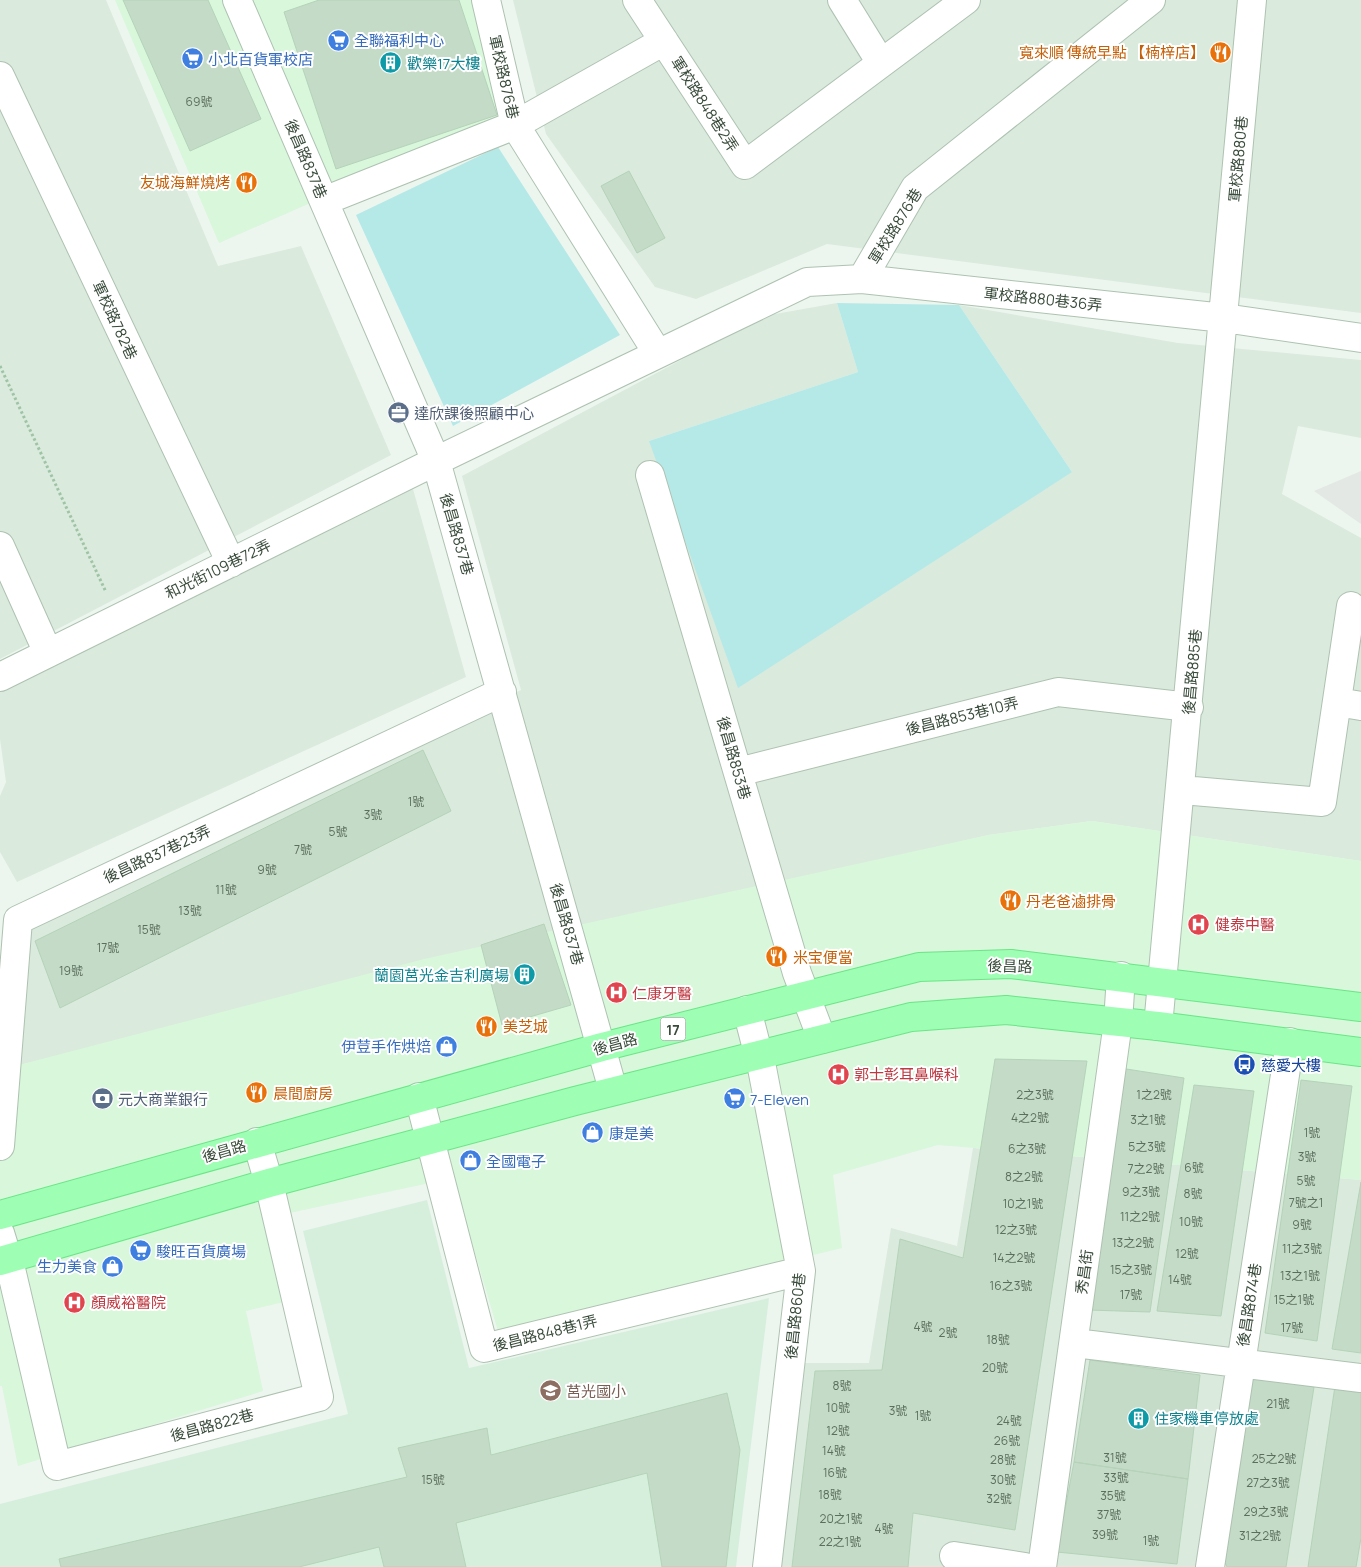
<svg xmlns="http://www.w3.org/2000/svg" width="1361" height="1567" viewBox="0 0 1361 1567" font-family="Manrope,'Noto Sans TC',sans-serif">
<rect width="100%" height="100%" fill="#ecf6ee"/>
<path fill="#daeadd" d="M0 0H106L218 266 301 246 391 455 0 659Z
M513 0H1361V313L827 244 696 299 655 287 546 134Z
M837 303 858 372 649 441 1072 472 959 305 1178 343 1361 360V438L1298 426 1282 494 1361 538V861L1092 821 988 835 15 1066 29 926 521 690 462 476 764 316Z
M413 489 466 677 17 882 0 852V796L6 782 0 739V691Z
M973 1148 1361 1180V1567H770L803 1363H869L891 1228 957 1246Z"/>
<path fill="#d8f7db" d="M115 0H475L504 118 219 243Z
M1092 821 1361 861V1180L938 1145 833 1175 842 1248 498 1331 453 1178 266 1218 288 1301 246 1311 263 1391 18 1466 2 1386H0V1064L15 1066 424 959 988 835Z"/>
<path fill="#d6efdc" d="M427 1200 469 1368 769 1298 736 1567H0V1504L348 1414 303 1231Z"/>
<path fill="#b5e9e8" d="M498 147 620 335 453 426 356 215Z
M837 303 959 305 1072 472 738 688 649 441 858 372Z"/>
<path fill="#e3e8e4" d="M1361 471V524L1314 491Z"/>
<path fill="#c4dbc7" stroke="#b4d3b8" d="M123 0H208L261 119 190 151Z
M319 0H459L497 115 336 169 284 12Z
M629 171 665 238 637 253 601 186Z
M423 750 451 811 60 1008 35 941Z
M544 924 571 1005 502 1025 481 945Z
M995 1059 1087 1061 1015 1530 913 1513 908 1567H792L815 1371 882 1370 900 1239 963 1258Z
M1120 1068 1184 1078 1150 1312 1089 1310Z
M1301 1080 1352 1086 1317 1341 1265 1333Z
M1194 1085 1254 1091 1221 1316 1157 1311Z
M1361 1182V1353L1332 1349Z
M1090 1360 1200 1375 1188 1479 1074 1462Z
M1253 1377 1314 1387 1286 1567H1227L1225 1562Z
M1335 1386 1361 1392V1538L1356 1567H1308Z
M727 1393 740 1450 726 1567H662L647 1473 456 1523 466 1567H384L379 1547 299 1567H61L59 1559 407 1477 398 1448 487 1428 491 1455Z
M1074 1462 1188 1479 1177 1564 1057 1552Z"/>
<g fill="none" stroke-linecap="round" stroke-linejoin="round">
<defs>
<path id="minor" d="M237 0 436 461 613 1090
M486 0 515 125 658 354
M637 0 745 165 966 0
M842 0 881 63
M0 76 231 563
M324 201 515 125 664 41
M862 279 1224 318 1361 338
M650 475 797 973 822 1039
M0 546 48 653
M0 677 436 461 807 282 862 279 915 188 1151 0
M1337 702 1361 706
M738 772 1058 692 1189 707
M1182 790 1322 802 1351 606
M747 1010 762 1068 801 1271 767 1567
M1158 1026 1252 0
M419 1097 484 1348 801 1271
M0 1146 18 920 502 692
M0 1233 11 1269 57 1466 319 1397 269 1183 257 1142
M1075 1343 1361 1378
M954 1556 1025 1567
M1042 1567 1118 1022 1121 976
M1210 1567 1290 1042"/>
<path id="major" d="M0 1215 602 1047 919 967 1011 964 1361 1007
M0 1261 269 1183 575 1101 911 1017 1006 1010 1158 1026 1361 1052"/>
</defs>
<use href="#minor" stroke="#aec2b1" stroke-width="30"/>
<use href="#major" stroke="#6be586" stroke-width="30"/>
<path stroke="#9fc4a5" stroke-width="3" stroke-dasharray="2.5 2.5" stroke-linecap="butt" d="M0 366 106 592"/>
<use href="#minor" stroke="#fff" stroke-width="28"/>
<use href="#major" stroke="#9dfeb4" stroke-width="28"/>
</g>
<defs>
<symbol id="supermarket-disc" viewBox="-11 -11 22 22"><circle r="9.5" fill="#3f7fe0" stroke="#fff"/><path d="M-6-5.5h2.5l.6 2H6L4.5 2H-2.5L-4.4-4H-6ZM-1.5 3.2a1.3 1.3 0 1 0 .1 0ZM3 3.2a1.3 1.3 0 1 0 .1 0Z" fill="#fff"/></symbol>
<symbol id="restaurant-disc" viewBox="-11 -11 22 22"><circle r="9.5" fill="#e8710a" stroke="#fff"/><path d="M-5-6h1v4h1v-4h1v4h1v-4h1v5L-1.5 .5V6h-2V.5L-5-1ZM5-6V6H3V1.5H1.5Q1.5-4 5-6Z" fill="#fff"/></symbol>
<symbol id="building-disc" viewBox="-11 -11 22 22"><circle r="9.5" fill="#0f9aa8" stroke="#fff"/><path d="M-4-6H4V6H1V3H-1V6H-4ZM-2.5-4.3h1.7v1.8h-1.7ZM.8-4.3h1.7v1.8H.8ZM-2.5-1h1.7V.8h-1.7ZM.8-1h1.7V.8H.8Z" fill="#fff"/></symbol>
<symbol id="office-disc" viewBox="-11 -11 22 22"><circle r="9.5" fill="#5c6f8a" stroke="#fff"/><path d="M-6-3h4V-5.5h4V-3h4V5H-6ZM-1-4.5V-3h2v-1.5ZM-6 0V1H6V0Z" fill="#fff"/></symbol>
<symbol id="hospital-disc" viewBox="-11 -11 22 22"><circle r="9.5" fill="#e0444e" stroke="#fff"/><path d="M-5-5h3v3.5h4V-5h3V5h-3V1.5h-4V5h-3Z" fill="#fff"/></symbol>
<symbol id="shop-disc" viewBox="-11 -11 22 22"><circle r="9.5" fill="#3f7fe0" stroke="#fff"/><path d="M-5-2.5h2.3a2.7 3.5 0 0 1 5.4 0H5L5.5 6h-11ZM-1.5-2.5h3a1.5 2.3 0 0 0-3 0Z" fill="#fff"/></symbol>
<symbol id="bus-disc" viewBox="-11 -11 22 22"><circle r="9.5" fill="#1a4fb4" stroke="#fff"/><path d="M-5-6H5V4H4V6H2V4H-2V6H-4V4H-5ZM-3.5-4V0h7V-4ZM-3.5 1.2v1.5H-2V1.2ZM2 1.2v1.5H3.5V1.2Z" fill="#fff"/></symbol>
<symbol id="bank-disc" viewBox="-11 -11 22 22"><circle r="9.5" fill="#5c6f8a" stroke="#fff"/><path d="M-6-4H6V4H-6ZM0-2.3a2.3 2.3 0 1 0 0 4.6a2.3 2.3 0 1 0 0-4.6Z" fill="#fff"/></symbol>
<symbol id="school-disc" viewBox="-11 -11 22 22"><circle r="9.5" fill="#8d6e63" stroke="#fff"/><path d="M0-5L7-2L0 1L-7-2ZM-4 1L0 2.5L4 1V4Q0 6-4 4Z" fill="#fff"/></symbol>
</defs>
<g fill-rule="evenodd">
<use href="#supermarket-disc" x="326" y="28" width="25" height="25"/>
<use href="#restaurant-disc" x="1208" y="40" width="25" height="25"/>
<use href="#supermarket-disc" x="180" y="46" width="25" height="25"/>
<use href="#building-disc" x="378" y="50" width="25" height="25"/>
<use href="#restaurant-disc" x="234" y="170" width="25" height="25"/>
<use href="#office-disc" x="386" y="400" width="25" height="25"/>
<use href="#restaurant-disc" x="998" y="888" width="25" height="25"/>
<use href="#hospital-disc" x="1186" y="912" width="25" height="25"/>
<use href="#restaurant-disc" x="764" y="944" width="25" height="25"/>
<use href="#building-disc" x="512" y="962" width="25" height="25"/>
<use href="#hospital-disc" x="604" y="980" width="25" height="25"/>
<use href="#restaurant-disc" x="474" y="1014" width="25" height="25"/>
<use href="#shop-disc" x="434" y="1034" width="25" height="25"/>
<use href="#bus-disc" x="1232" y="1052" width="25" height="25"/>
<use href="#hospital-disc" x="826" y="1062" width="25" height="25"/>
<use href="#restaurant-disc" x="244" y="1080" width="25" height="25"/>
<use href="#bank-disc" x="90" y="1086" width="25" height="25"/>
<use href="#supermarket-disc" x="722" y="1086" width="25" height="25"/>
<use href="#shop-disc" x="580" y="1120" width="25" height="25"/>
<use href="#shop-disc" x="458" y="1148" width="25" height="25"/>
<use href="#supermarket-disc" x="128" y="1238" width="25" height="25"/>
<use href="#shop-disc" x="100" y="1254" width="25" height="25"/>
<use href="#hospital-disc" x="62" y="1290" width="25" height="25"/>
<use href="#school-disc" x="538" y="1378" width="25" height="25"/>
<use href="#building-disc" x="1126" y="1406" width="25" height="25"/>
</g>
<g text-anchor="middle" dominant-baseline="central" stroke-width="4" stroke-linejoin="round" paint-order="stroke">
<g font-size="12" fill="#5c6f5e">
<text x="199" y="101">69號</text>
<text x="416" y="801">1號</text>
<text x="373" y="814">3號</text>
<text x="338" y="831">5號</text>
<text x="303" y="849">7號</text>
<text x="267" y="869">9號</text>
<text x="226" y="889">11號</text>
<text x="190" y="910">13號</text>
<text x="149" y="929">15號</text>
<text x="108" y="947">17號</text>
<text x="71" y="970">19號</text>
<text x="1035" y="1094">2之3號</text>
<text x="1154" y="1094">1之2號</text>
<text x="1030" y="1117">4之2號</text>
<text x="1148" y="1119">3之1號</text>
<text x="1312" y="1132">1號</text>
<text x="1147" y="1146">5之3號</text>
<text x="1027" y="1148">6之3號</text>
<text x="1307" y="1156">3號</text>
<text x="1194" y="1167">6號</text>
<text x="1146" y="1168">7之2號</text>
<text x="1024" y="1176">8之2號</text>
<text x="1306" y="1180">5號</text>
<text x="1141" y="1191">9之3號</text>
<text x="1193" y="1193">8號</text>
<text x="1306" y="1202">7號之1</text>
<text x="1023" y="1203">10之1號</text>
<text x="1140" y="1216">11之2號</text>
<text x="1191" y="1221">10號</text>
<text x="1302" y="1224">9號</text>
<text x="1016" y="1229">12之3號</text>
<text x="1133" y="1242">13之2號</text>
<text x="1302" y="1248">11之3號</text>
<text x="1187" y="1253">12號</text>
<text x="1014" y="1257">14之2號</text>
<text x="1131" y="1269">15之3號</text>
<text x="1300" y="1275">13之1號</text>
<text x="1180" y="1279">14號</text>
<text x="1011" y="1285">16之3號</text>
<text x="1131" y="1294">17號</text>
<text x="1294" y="1299">15之1號</text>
<text x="923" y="1326">4號</text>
<text x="1292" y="1327">17號</text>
<text x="948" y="1332">2號</text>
<text x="998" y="1339">18號</text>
<text x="995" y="1367">20號</text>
<text x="842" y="1385">8號</text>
<text x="1278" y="1403">21號</text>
<text x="838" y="1407">10號</text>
<text x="898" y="1410">3號</text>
<text x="923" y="1415">1號</text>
<text x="1009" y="1420">24號</text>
<text x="838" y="1430">12號</text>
<text x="1007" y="1440">26號</text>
<text x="834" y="1450">14號</text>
<text x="1115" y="1457">31號</text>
<text x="1274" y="1458">25之2號</text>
<text x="1003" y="1459">28號</text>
<text x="835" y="1472">16號</text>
<text x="1116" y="1477">33號</text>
<text x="433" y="1479">15號</text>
<text x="1003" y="1479">30號</text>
<text x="1268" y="1482">27之3號</text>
<text x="830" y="1494">18號</text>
<text x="1113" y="1495">35號</text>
<text x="999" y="1498">32號</text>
<text x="1266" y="1511">29之3號</text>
<text x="1109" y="1514">37號</text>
<text x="841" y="1518">20之1號</text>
<text x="884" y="1528">4號</text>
<text x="1105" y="1534">39號</text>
<text x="1260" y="1535">31之2號</text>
<text x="1151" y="1540">1號</text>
<text x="840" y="1541">22之1號</text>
</g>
<rect fill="#fff" stroke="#748176" stroke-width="1" x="660.5" y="1017.5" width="25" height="23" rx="4"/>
<g font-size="14" font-weight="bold" fill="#394b3b">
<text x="673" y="1029">17</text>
</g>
<g font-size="15" fill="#366cbe" stroke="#fff" text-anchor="start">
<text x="354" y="40">全聯福利中心</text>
<text x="208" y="59">小北百貨軍校店</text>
<text x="431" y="1046" text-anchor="end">伊荳手作烘焙</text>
<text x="750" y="1099">7-Eleven</text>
<text x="609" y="1133">康是美</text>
<text x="486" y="1161">全國電子</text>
<text x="156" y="1251">駿旺百貨廣場</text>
<text x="97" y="1266" text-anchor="end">生力美食</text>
</g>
<g font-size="15" fill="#c56008" stroke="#fff" text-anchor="start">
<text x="1205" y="52" text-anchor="end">寬來順 傳統早點 【楠梓店】</text>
<text x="230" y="182" text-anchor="end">友城海鮮燒烤</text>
<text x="1026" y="901">丹老爸滷排骨</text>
<text x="793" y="957">米宝便當</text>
<text x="503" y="1026">美芝城</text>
<text x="273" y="1093">晨間廚房</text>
</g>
<g font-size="15" fill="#0d838f" stroke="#fff" text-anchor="start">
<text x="407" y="63">歡樂17大樓</text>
<text x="509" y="975" text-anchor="end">蘭園莒光金吉利廣場</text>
<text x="1154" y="1418">住家機車停放處</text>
</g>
<g font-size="15" fill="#394b3b" stroke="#fff">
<text transform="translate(504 77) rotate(77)">軍校路876巷</text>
<text transform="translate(705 104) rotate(57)">軍校路848巷2弄</text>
<text transform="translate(306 159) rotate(67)">後昌路837巷</text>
<text transform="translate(1238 159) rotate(-85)">軍校路880巷</text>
<text transform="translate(895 226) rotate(-58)">軍校路876巷</text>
<text transform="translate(1043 299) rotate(6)">軍校路880巷36弄</text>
<text transform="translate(115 320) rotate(65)">軍校路782巷</text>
<text transform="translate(457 534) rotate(74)">後昌路837巷</text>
<text transform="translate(218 569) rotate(-26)">和光街109巷72弄</text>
<text transform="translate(1192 672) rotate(-85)">後昌路885巷</text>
<text transform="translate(962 716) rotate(-14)">後昌路853巷10弄</text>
<text transform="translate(734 758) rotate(74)">後昌路853巷</text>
<text transform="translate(157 854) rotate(-25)">後昌路837巷23弄</text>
<text transform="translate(567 924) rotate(74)">後昌路837巷</text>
<text transform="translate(1010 966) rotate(2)">後昌路</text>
<text transform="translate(615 1044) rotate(-15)">後昌路</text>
<text transform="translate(224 1151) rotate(-16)">後昌路</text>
<text transform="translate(1084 1272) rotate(-82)">秀昌街</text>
<text transform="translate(1249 1305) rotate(-81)">後昌路874巷</text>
<text transform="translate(795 1316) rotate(-84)">後昌路860巷</text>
<text transform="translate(545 1333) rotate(-14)">後昌路848巷1弄</text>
<text transform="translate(212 1425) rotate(-15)">後昌路822巷</text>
</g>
<g font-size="15" fill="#4e5e75" stroke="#fff" text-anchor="start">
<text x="414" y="413">達欣課後照顧中心</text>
<text x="118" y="1099">元大商業銀行</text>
</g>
<g font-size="15" fill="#be3a42" stroke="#fff" text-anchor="start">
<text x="1215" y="924">健泰中醫</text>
<text x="632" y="993">仁康牙醫</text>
<text x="854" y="1074">郭士彰耳鼻喉科</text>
<text x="91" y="1302">顏威裕醫院</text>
</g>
<g font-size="15" fill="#164399" stroke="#fff" text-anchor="start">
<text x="1261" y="1065">慈愛大樓</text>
</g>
<g font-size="15" fill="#785e54" stroke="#fff" text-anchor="start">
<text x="566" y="1391">莒光國小</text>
</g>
</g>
</svg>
